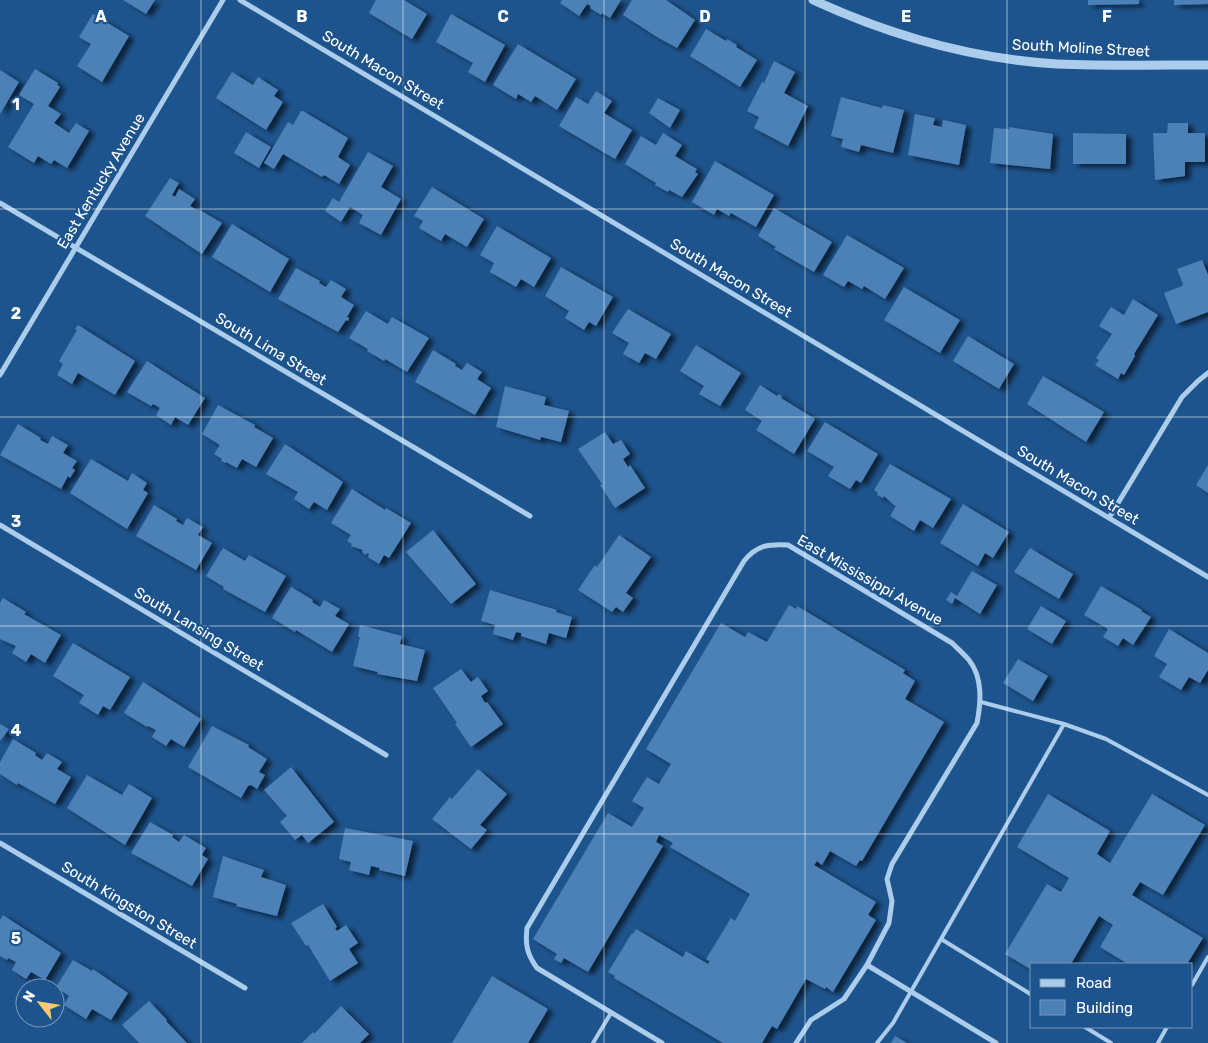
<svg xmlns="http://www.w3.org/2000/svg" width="1208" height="1043" viewBox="0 0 1208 1043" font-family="Rubik,sans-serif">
<defs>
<filter id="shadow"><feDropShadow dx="5.5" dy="3" stdDeviation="2.5" flood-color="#0009"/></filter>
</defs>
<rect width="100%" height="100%" fill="#1e548d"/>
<path fill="#4b81b6" filter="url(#shadow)" d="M123 0H155L146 14Z
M376 0H404L427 14 412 39 369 13Z
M562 0H621L610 18 602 13 601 15 590 8 591 6 587 4 579 16 560 3Z
M632 0H666L695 20 677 48 657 37 623 15Z
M1088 0H1139V4L1088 5Z
M1174 0H1208V4L1174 5Z
M93 14 129 36 102 82 77 66 91 44 79 37Z
M451 14 505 45 485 82 468 72 473 63 436 42Z
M706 29 726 41 727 39 737 45 736 47 757 60 740 87 690 56Z
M518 44 576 79 557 110 535 96 531 102 518 94 516 99 493 85Z
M774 61 795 72 784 93 808 106 788 146 754 128 759 117 747 111 762 82 764 83Z
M35 69 58 83 57 85 60 87 48 106 61 114 54 123 69 133 76 123 89 131 67 168 54 160 51 164 38 156 34 163 8 147 34 104 19 95Z
M0 70 19 82 0 114Z
M232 72 253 85 258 77 278 90 274 96 283 102 266 130 216 98Z
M596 91 612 101 604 113 632 130 615 159 559 126 576 97 588 104Z
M841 97 882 108 883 105 904 110 893 153 861 145 859 152 841 147 843 139 831 136Z
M658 98 680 110 670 128 649 113Z
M301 111H303L348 138 338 157 350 165 339 184 324 175 322 177 283 154 274 169 264 163 288 122 293 125Z
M915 114 935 118 933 125 942 127 943 120 966 125 959 165 908 155Z
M1168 123H1188V133H1205V162H1185V176L1155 180 1153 133H1167Z
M1009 127 1053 134 1050 169 990 163 994 128 1009 129Z
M246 132 271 147 259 168 234 153Z
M663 133 682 145 675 156 697 169 695 172 698 174 682 197 669 190 668 192 655 185 656 183 625 164 641 136 656 145Z
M1073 133 1126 134V164H1073Z
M368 152 393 166 381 187 401 199 381 235 359 223 363 215 350 207 341 222 325 211 333 198 339 202Z
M715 161 774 195 756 227 731 213 729 216 717 209 714 215 692 202Z
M170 178 179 183 172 195 175 197 179 189 195 199 190 206 197 210 198 209 222 223 202 254 145 216Z
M432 187 484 219 467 247 445 234 441 241 419 228 423 221 414 216Z
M774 208 832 242 814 272 774 249 776 247 758 236Z
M232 224 289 259 270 292 212 257Z
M497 226 551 258 534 287 521 279 516 287 490 272 494 263 480 255Z
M847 235 904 268 885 299 864 286 862 289 848 281 844 287 823 275Z
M1202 260 1208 275V312L1176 324 1164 293 1182 286 1183 284 1177 269Z
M561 267 613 297 596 326 589 322 584 330 565 318 569 311 545 296Z
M296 268 320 281 319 283 326 287 331 280 346 289 341 297 354 305 347 317 349 318 348 321 346 320 338 332 278 299Z
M904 287 960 320 940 353 884 320Z
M1133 299 1158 315 1134 354 1135 356 1124 375 1121 373 1118 379 1095 365 1099 360 1096 358 1112 334 1099 326 1111 307 1124 315Z
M628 309 671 334 656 359 645 353 639 363 623 354 629 343 612 333Z
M366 311 388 324 392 317 429 338 407 372 385 359 384 361 367 351 368 349 349 338Z
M78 325 135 361 115 395 78 373 72 384 57 375 63 364 59 361 77 330 75 329Z
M968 336 1014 364 999 389 953 361Z
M696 345 741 373 720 406 699 394 704 386 680 371Z
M433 350 456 364 455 366 462 370 467 363 482 372 477 379 491 388 475 415 415 382Z
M147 361 205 398 188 425 175 417 171 425 156 415 160 408 153 404 151 406 127 392Z
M1043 376 1104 412 1086 442 1027 404Z
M760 385 777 396 779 394 782 396 781 398 815 419 794 454 756 430 762 421 745 410Z
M505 386 546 397 544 405 569 411 561 442 541 437 540 440 496 427Z
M218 405 255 425 254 427 273 438 256 467 242 459 237 468 226 462V463L221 461 222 459 214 454 220 445 202 434Z
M825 422 878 454 861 483 856 480 850 489 828 476 834 467 807 451Z
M18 424 41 438 40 440 48 444 52 436 68 445 63 453 77 461 72 468 75 470 70 478 68 476 61 489 0 455Z
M605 432 613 444 621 440 630 454 623 459 628 467 630 465 645 488 615 508 600 485 602 484 578 449Z
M285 444 343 482 327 510 314 502 309 509 294 499 298 492 266 474Z
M91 459 128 481 132 473 147 483 143 490 148 493 127 529 70 493Z
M890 464 951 499 933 528 920 520 914 531 890 516 897 504 895 506 884 496 883 498 877 495 878 493 874 490Z
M1208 465V493L1196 485Z
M352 489 385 510 386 508 411 523 389 558 384 555 379 564 368 557 369 554 367 553 366 555 362 552 363 550 351 546 352 544 347 541 351 535 331 523Z
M963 504 1009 532 993 558 985 553 978 566 940 543Z
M154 505 177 519 176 521 183 525 187 518 203 527 198 535 212 543 196 570 136 536Z
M433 530 476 584 451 604 406 552Z
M619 535 651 557 626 593 633 598 623 612 616 607 612 612 578 590 595 565 597 567Z
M223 548 245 561 249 555 286 576 265 612 223 589 224 587 206 576Z
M1030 548 1073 574 1059 599 1014 572Z
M972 571 997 585 980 614 955 598 952 604 946 600 951 592 957 596Z
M1101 586 1142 610 1141 611 1151 617 1133 645 1123 638 1118 646 1103 637 1108 629 1084 615Z
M291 587 313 600 312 602 320 607 324 600 340 609 335 616 349 624 332 652 296 630 295 632 272 618Z
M490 590 557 610 556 612 572 617 566 638 549 633 546 644 521 636V633L516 632 513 640 493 634 495 625 481 621Z
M3 598 26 612 24 614 61 635 45 663 31 654 26 662 12 653 16 646 0 639V603Z
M789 605 796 609 797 606 905 670 903 673 915 681 905 699 944 722 862 861 860 860 856 866 830 851 822 865 817 861 814 865 876 902 868 915 876 920 833 992 826 987 825 989 806 979 777 1029 772 1026 762 1043H723L614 978 615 976 608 972 632 933 633 934 636 929 683 957 686 951 708 964 710 961 706 959 731 918 735 921 750 894 670 847 673 843 659 835 656 842 663 846 588 972 564 958 561 963 554 959 557 954 533 939 608 813 632 827 644 808 632 801 647 777 659 784 671 764 646 749 721 623 745 637 748 632 767 642Z
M1041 606 1066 621 1052 644 1027 629Z
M360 625 402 636 400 644 425 650 417 681 377 674 378 672 353 666 360 637H358Z
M1169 629 1208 653V670L1200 683 1189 677 1181 690 1159 677 1167 664 1154 656Z
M73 643 130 677 110 710 103 706 98 715 79 703 84 695 53 676Z
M1018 659 1048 676 1033 701 1003 683Z
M461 669 471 682 478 677 488 691 481 696 485 703 487 702 503 724 471 747 455 724 457 723 433 688Z
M143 682 201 719 184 747 171 739 166 746 152 737 156 730 148 726 147 727 124 713Z
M0 724 9 729 0 741Z
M212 726 249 745 248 747 267 759 259 772 265 775 257 789 251 785 248 786 241 798 188 767Z
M13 739 36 753 35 755 42 760 47 753 62 762 57 769 71 777 55 804 18 783 17 785 0 774V762Z
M291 767 334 822 308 843 302 835 295 840 280 822 287 816 264 790Z
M478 769 507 794 480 825 487 830 471 849 432 819 450 797 452 799Z
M87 775 122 795 129 784 152 798 125 845 67 808Z
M1048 794 1110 831 1097 854 1110 863 1152 794 1205 825 1163 895 1140 882 1132 895 1203 938 1187 964H1128L1100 947 1113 925 1099 916 1071 964H1032V970L1005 954 1047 884 1061 892 1069 878 1017 847Z
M150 822 173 835 172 837 179 842 184 835 206 848 202 855 208 859 192 886 131 853Z
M345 828 413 841 405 876 379 870 380 868 371 866 369 875 349 870 351 862 339 859Z
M223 856 264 870 261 877 286 885 277 916 236 906 237 904 213 897Z
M323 904 337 927 335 928 337 931 346 925 358 943 349 949 358 963 330 981 308 945 306 946 291 923Z
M3 915 61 953 45 980 31 972 26 979 12 970 16 962 8 958 7 960 0 956V920Z
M73 960 92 971 93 969 128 993 111 1020 92 1009 86 1019 64 1005 69 996 56 987Z
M492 976 548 1009 528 1043H452Z
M149 1001 167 1020 166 1021 187 1043H139L122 1025Z
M341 1006 369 1034 360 1043H302L313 1032 314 1034Z
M895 1036 907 1043H891Z"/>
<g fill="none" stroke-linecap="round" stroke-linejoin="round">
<path stroke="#acccec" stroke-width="4" d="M981 702 1064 724 1106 739 1208 795
M1192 985 1208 957
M1032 995 941 939 1064 724
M1085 1027 1111 1043
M593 1043 611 1013
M877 1043 893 1023 941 939
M1158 1043 1167 1027"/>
<path stroke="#acccec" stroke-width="5" d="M240 0 1208 577
M0 203 530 516
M0 375 223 0
M1109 518 1182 397 1198 381 1208 373
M0 525 386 755
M0 843 245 988
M867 965 996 1043
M662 1043 537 968C527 954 525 945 527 928L744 561C757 545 768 544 788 545L952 643C957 648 964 654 969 660 983 678 981 702 977 723L892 864 887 879 892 901 889 923 867 965 844 999 811 1020 796 1043"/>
<path stroke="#acccec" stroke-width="9" d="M813 0C889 35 972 59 1057 64 1107 66 1158 65 1208 65"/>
</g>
<path fill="none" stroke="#fff" stroke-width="1" stroke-opacity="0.55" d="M201 0V1043M403 0V1043M604 0V1043M805 0V1043M1007 0V1043M0 209H1208M0 417H1208M0 626H1208M0 834H1208"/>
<g text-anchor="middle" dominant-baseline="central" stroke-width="4.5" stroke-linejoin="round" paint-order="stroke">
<g font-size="15" fill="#fff" stroke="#1e548d">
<text transform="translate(1081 48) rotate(3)">South Moline Street</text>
<text transform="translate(383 70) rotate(31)">South Macon Street</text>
<text transform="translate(101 181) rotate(-59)">East Kentucky Avenue</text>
<text transform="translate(731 278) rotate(31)">South Macon Street</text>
<text transform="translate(271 349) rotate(31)">South Lima Street</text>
<text transform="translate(1078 485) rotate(31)">South Macon Street</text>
<text transform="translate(870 580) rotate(30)">East Mississippi Avenue</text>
<text transform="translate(199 629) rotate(31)">South Lansing Street</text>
<text transform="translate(129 905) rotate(31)">South Kingston Street</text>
</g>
</g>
<g font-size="16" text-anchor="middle" font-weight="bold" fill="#fff" stroke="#1e548d" stroke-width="4.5" stroke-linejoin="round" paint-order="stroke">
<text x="101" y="22">A</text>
<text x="302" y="22">B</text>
<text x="503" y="22">C</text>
<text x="705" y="22">D</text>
<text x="906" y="22">E</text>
<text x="1107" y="22">F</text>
<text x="16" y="110">1</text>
<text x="16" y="319">2</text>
<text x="16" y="527">3</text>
<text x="16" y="736">4</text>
<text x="16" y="944">5</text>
</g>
<rect x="1030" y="963" width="162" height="65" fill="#1e548d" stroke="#7898bb"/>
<rect x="1040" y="979" width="25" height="8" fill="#acccec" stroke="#7898bb"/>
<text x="1076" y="988" font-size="15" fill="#ffffff">Road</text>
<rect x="1040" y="1000" width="25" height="15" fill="#4b81b6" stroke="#7898bb"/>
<text x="1076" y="1013" font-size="15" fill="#ffffff">Building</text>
<g transform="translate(40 1003) rotate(301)"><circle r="24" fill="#1e548d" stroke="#7898bb"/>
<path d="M0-4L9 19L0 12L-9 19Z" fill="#fbca6b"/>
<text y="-8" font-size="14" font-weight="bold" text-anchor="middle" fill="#ffffff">N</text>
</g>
</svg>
